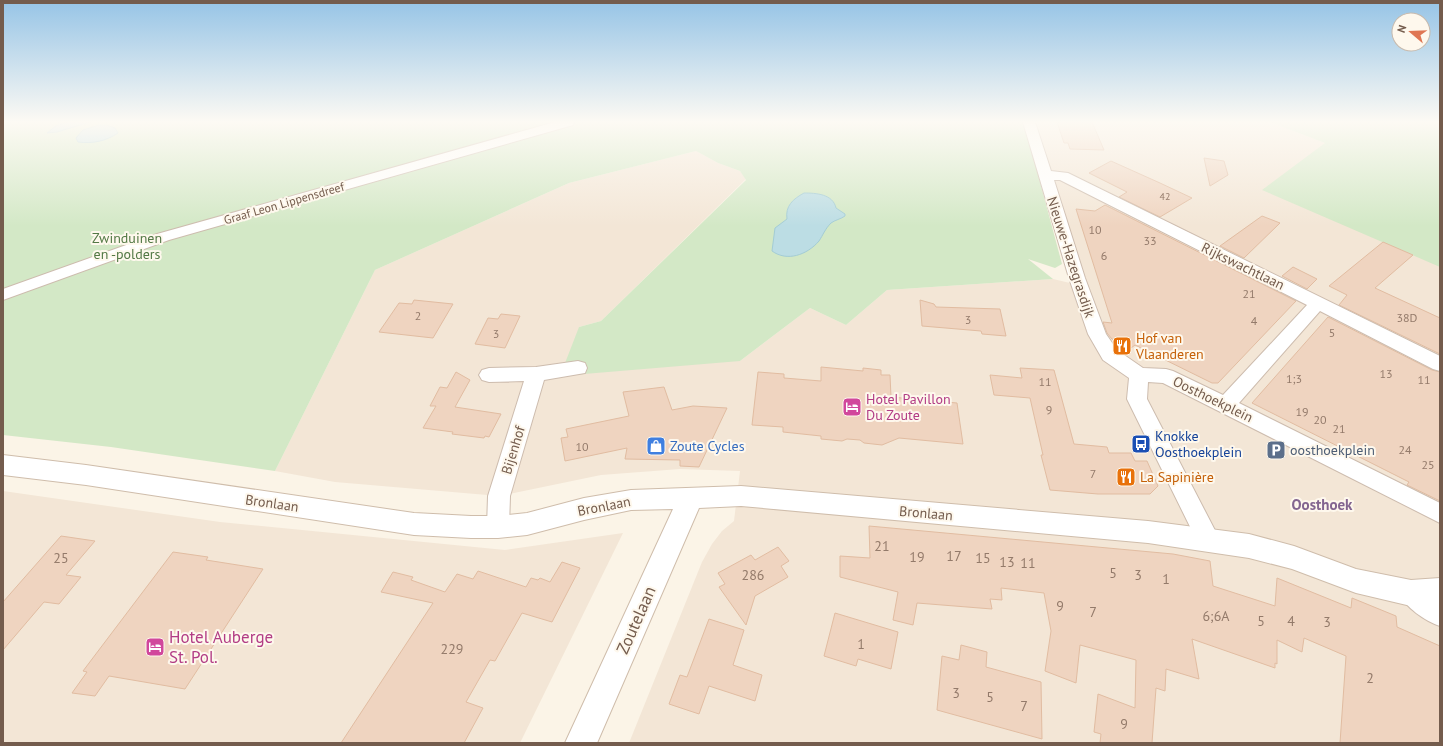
<svg xmlns="http://www.w3.org/2000/svg" width="1443" height="746" viewBox="0 0 1443 746" font-family="'PT Sans',sans-serif">
<rect width="100%" height="100%" fill="#fbf4e7"/>
<path fill="#f3e6d6" d="M1034 122H1270L1440 186V743H629L702 562 712 544 722 531 734 521 740 471 680 469 601 475 499 496 335 482 275 471 375 270 569 183 696 151 718 163 740 171 746 179 601 321 579 327 740 361 810 308 846 325 887 290 1053 279 1087 287 1053 185Z
M3 491 220 522 505 550 623 533 520 743H3Z"/>
<path fill="#d3e8c6" d="M3 122H1024L1062 264 1055 268 1028 259 1053 279 887 290 846 325 810 308 740 361 560 376 579 327 601 321 746 180 740 171 718 163 696 151 569 183 375 270 275 471 111 447 3 435Z
M1270 122H1440V267L1262 190 1325 143Z"/>
<path fill="#bcdde4" stroke="#a3ccd5" d="M67 122H90L57 132 47 133 56 126Z
M99 125H106L115 128 118 133C106 141 93 144 78 142L76 138 83 130Z
M804 193C816 193 833 194 836 208L845 214V216C841 219 835 220 831 223 825 229 823 235 819 241 807 255 787 262 772 251L775 228 787 219C785 206 793 199 804 193Z"/>
<path fill="#efd4c0" stroke="#e1bca1" d="M1057 122H1092L1104 150 1070 149 1068 143H1064Z
M1204 158 1224 161 1228 175 1210 186Z
M1111 161 1160 183 1192 198 1160 217 1119 197 1127 192 1089 173Z
M1105 205 1296 301 1218 383H1212L1135 345 1131 348 1112 339 1107 333 1103 322 1112 323 1076 209 1095 211Z
M1262 216 1280 223 1244 258 1220 246Z
M1383 242 1413 255 1375 288 1440 318V354L1339 305 1347 295 1329 286Z
M1293 267 1317 279 1307 289 1282 276Z
M414 300 453 304 433 338 379 332 399 303 412 304Z
M920 300 934 304 936 307 1000 309 1006 336 982 334 981 331 922 326Z
M501 314 520 316 505 348 475 344 488 318 498 319Z
M1328 317 1432 370 1440 372V501L1407 485 1409 482 1252 403Z
M821 367 863 371V368L881 370V375H890L891 397 957 403 963 444 899 438 882 445 864 443 860 440 847 439 842 441 821 439V436L783 432V427L752 425 758 372 784 374V378L821 381Z
M1020 368 1054 370 1074 444 1107 447 1109 453H1131L1135 461H1147L1158 486 1150 494H1098L1050 490 1041 455H1043L1030 398 994 395 990 375 1022 378Z
M456 372 470 380 455 407 501 414 489 437 485 436 484 438 452 434 453 432 423 428 436 406H430L440 387 447 388Z
M664 387 672 410 693 406 727 408 699 467 680 466V460L625 459 627 448 565 461 561 438 568 437 566 429 629 416 623 392Z
M869 526 1173 554 1210 561 1213 586 1275 606 1277 578 1351 608 1352 598 1396 616 1397 627 1440 646V743H1340L1346 656 1304 638 1302 652 1277 640V664L1275 663V668L1192 639 1199 679 1166 669 1165 691 1156 688 1152 743H1100L1101 734 1094 732 1098 694 1135 708 1136 660 1080 645 1076 683 1045 671 1051 631 1044 593 1001 588 1002 600 990 599 992 609 917 603 913 625 893 620 898 592 840 577V556L870 558Z
M61 536 95 541 66 575 81 577 59 604 44 602 3 650V602Z
M778 547 789 561 781 566 788 577 755 596 746 625 719 587 725 584 718 573 751 555 755 560Z
M173 552 208 557 206 560 263 569 185 689 109 676 95 696 72 693 87 672 83 671Z
M562 562 580 568 552 622 522 613 495 661 490 660 466 702 483 708 464 743H341L433 603 381 592 393 572 413 577 411 580 445 592 457 574 473 579 478 571 526 587 531 578 538 580 540 578 550 582Z
M835 613 898 632 891 669 858 659 856 666 824 656Z
M709 619 744 630 733 665 762 675 755 701 709 686 699 714 669 704 680 675 687 677Z
M961 645 987 652 986 667 1041 682 1042 739 937 710 942 656 959 660Z"/>
<g fill="none" stroke-linecap="round" stroke-linejoin="round">
<defs>
<path id="street" d="M555 122H574L573 125 169 240 3 300V289L157 234Z
M1023 122H1035L1051 171 1068 173 1440 356V371L1433 369 1320 311 1239 403 1440 503V523L1163 383 1148 382 1147 399 1220 540 1216 547 1208 550 1200 547 1127 399 1129 378 1103 360 1088 334 1069 278ZM1054 180H1060L1307 305 1223 395 1173 371 1166 369 1143 368 1117 350 1106 334 1085 278Z
M578 361 585 363 587 368 585 373 544 380 510 496 509 527 506 534 498 537 490 534 487 527 488 496 524 381 489 382 482 380 479 375 482 370 489 368 536 367Z
M1411 582 1420 585 1440 600V626C1425 621 1405 607 1399 593L1402 585Z"/>
<path id="secondary" d="M3 455 86 465 414 513 471 516H498L527 513 584 498 631 490 741 486 1148 521 1249 534 1294 546 1356 569 1411 580 1440 578V604L1411 606 1356 593 1292 569 1249 558 1148 543 741 506 699 508 597 743H565L673 509 631 510 584 520 527 535 498 538H471L414 535 86 485 3 475Z"/>
</defs>
<use href="#street" stroke="#cdbcae" stroke-width="2"/>
<use href="#secondary" stroke="#cfbdab" stroke-width="2"/>
<use href="#street" fill="#fff" fill-rule="evenodd"/>
<use href="#secondary" fill="#fff" fill-rule="evenodd"/>
</g>
<linearGradient id="sky" x2="0" y2="1"><stop stop-color="#96c4e6"/><stop offset="0.54" stop-color="#fdfaf4"/><stop offset="1" stop-color="#fdfaf4" stop-opacity="0"/></linearGradient>
<rect width="1443" height="226" fill="url(#sky)"/>
<defs>
<symbol id="restaurant-square" viewBox="-11 -11 22 22"><rect x="-9" y="-9" width="18" height="18" rx="4" fill="#e8710a" stroke="#fef8ed"/><path d="M-5-6h1v4h1v-4h1v4h1v-4h1v5L-1.5 .5V6h-2V.5L-5-1ZM5-6V6H3V1.5H1.5Q1.5-4 5-6Z" fill="#fff"/></symbol>
<symbol id="hotel-square" viewBox="-11 -11 22 22"><rect x="-9" y="-9" width="18" height="18" rx="4" fill="#d1479c" stroke="#fef8ed"/><path d="M-6-4.5h1.5V1H6V5H4.5V3h-9V5H-6ZM-4 0a1.8 1.8 0 1 1 3.6 0ZM.5 0V-2.5h3Q6-2.5 6 0Z" fill="#fff"/></symbol>
<symbol id="bus-square" viewBox="-11 -11 22 22"><rect x="-9" y="-9" width="18" height="18" rx="4" fill="#1a4fb4" stroke="#fef8ed"/><path d="M-5-6H5V4H4V6H2V4H-2V6H-4V4H-5ZM-3.5-4V0h7V-4ZM-3.5 1.2v1.5H-2V1.2ZM2 1.2v1.5H3.5V1.2Z" fill="#fff"/></symbol>
<symbol id="shop-square" viewBox="-11 -11 22 22"><rect x="-9" y="-9" width="18" height="18" rx="4" fill="#3f7fe0" stroke="#fef8ed"/><path d="M-5-2.5h2.3a2.7 3.5 0 0 1 5.4 0H5L5.5 6h-11ZM-1.5-2.5h3a1.5 2.3 0 0 0-3 0Z" fill="#fff"/></symbol>
<symbol id="parking-square" viewBox="-11 -11 22 22"><rect x="-9" y="-9" width="18" height="18" rx="4" fill="#5c6f8a" stroke="#fef8ed"/><path d="M-3.5-5.5H1a3.5 3.5 0 0 1 0 7H-1V5.5H-3.5ZM-1-3.4V-.6H.8a1.4 1.4 0 0 0 0-2.8Z" fill="#fff"/></symbol>
</defs>
<g fill-rule="evenodd">
<use href="#restaurant-square" x="1111" y="335" width="22" height="22"/>
<use href="#hotel-square" x="841" y="396" width="22" height="22"/>
<use href="#bus-square" x="1130" y="433" width="22" height="22"/>
<use href="#shop-square" x="645" y="435" width="22" height="22"/>
<use href="#parking-square" x="1265" y="439" width="22" height="22"/>
<use href="#restaurant-square" x="1115" y="466" width="22" height="22"/>
<use href="#hotel-square" x="144" y="636" width="22" height="22"/>
</g>
<g text-anchor="middle" dominant-baseline="central" stroke-width="4" stroke-linejoin="round" paint-order="stroke">
<g font-size="10" fill="#937a6a">
<text x="1165" y="196">42</text>
</g>
<g font-size="12" fill="#745c4d" stroke="#fef8ed">
<text transform="translate(284 203) rotate(-16)">Graaf Leon Lippensdreef</text>
</g>
<g font-size="12" fill="#937a6a">
<text x="1095" y="229">10</text>
<text x="1150" y="240">33</text>
<text x="1104" y="255">6</text>
<text x="1249" y="293">21</text>
<text x="418" y="315">2</text>
<text x="1407" y="317">38D</text>
<text x="968" y="319">3</text>
<text x="1254" y="320">4</text>
<text x="1332" y="332">5</text>
<text x="496" y="333">3</text>
<text x="1386" y="373">13</text>
<text x="1294" y="378">1;3</text>
<text x="1424" y="379">11</text>
<text x="1045" y="381">11</text>
<text x="1049" y="409">9</text>
<text x="1302" y="411">19</text>
<text x="1320" y="419">20</text>
<text x="1339" y="428">21</text>
<text x="582" y="446">10</text>
<text x="1405" y="449">24</text>
<text x="1428" y="464">25</text>
<text x="1093" y="473">7</text>
</g>
<g font-size="14" fill="#537945" stroke="#fef8ed">
<text x="127" y="238">Zwinduinen<tspan x="127" dy="16">en -polders</tspan></text>
</g>
<g font-size="14" fill="#745c4d" stroke="#fef8ed">
<text transform="translate(1071 257) rotate(72)">Nieuwe-Hazegrasdijk</text>
<text transform="translate(1243 266) rotate(26)">Rijkswachtlaan</text>
<text transform="translate(1213 399) rotate(26)">Oosthoekplein</text>
<text transform="translate(513 450) rotate(-73)">Bijenhof</text>
<text transform="translate(272 503) rotate(8)">Bronlaan</text>
<text transform="translate(604 506) rotate(-11)">Bronlaan</text>
<text transform="translate(926 513) rotate(5)">Bronlaan</text>
</g>
<g font-size="14" fill="#c56008" stroke="#fef8ed" text-anchor="start">
<text x="1136" y="338">Hof van<tspan x="1136" dy="16">Vlaanderen</tspan></text>
<text x="1140" y="477">La Sapinière</text>
</g>
<g font-size="14" fill="#b23c85" stroke="#fef8ed" text-anchor="start">
<text x="866" y="399">Hotel Pavillon<tspan x="866" dy="16">Du Zoute</tspan></text>
</g>
<g font-size="14" fill="#164399" stroke="#fef8ed" text-anchor="start">
<text x="1155" y="436">Knokke<tspan x="1155" dy="16">Oosthoekplein</tspan></text>
</g>
<g font-size="14" fill="#366cbe" stroke="#fef8ed" text-anchor="start">
<text x="670" y="446">Zoute Cycles</text>
</g>
<g font-size="14" fill="#4e5e75" stroke="#fef8ed" text-anchor="start">
<text x="1290" y="450">oosthoekplein</text>
</g>
<g font-size="14" fill="#937a6a">
<text x="882" y="546">21</text>
<text x="954" y="556">17</text>
<text x="917" y="557">19</text>
<text x="61" y="558">25</text>
<text x="983" y="558">15</text>
<text x="1007" y="562">13</text>
<text x="1028" y="563">11</text>
<text x="1113" y="573">5</text>
<text x="753" y="575">286</text>
<text x="1138" y="575">3</text>
<text x="1166" y="579">1</text>
<text x="1060" y="606">9</text>
<text x="1093" y="612">7</text>
<text x="1216" y="616">6;6A</text>
<text x="1261" y="621">5</text>
<text x="1291" y="621">4</text>
<text x="1327" y="622">3</text>
<text x="861" y="644">1</text>
<text x="452" y="649">229</text>
<text x="1370" y="678">2</text>
<text x="956" y="693">3</text>
<text x="990" y="697">5</text>
<text x="1024" y="706">7</text>
<text x="1124" y="724">9</text>
</g>
<g font-size="15" font-weight="bold" fill="#836590" stroke="#fef8ed">
<text x="1322" y="504">Oosthoek</text>
</g>
<g font-size="17" fill="#745c4d" stroke="#fef8ed">
<text transform="translate(636 620) rotate(-66)">Zoutelaan</text>
</g>
<g font-size="17" fill="#b23c85" stroke="#fef8ed" text-anchor="start">
<text x="169" y="637">Hotel Auberge<tspan x="169" dy="20">St. Pol.</tspan></text>
</g>
</g>
<rect width="1443" height="746" fill="none" stroke="#745c4d" stroke-width="8"/>
<g transform="translate(1411 32) rotate(289)"><circle r="19" fill="#fef8ed" stroke="#c7baad"/>
<path d="M0-3L7 15L0 10L-7 15Z" fill="#df7653"/>
<text y="-6" font-size="11" font-weight="bold" text-anchor="middle" fill="#745c4d">N</text>
</g>
</svg>
